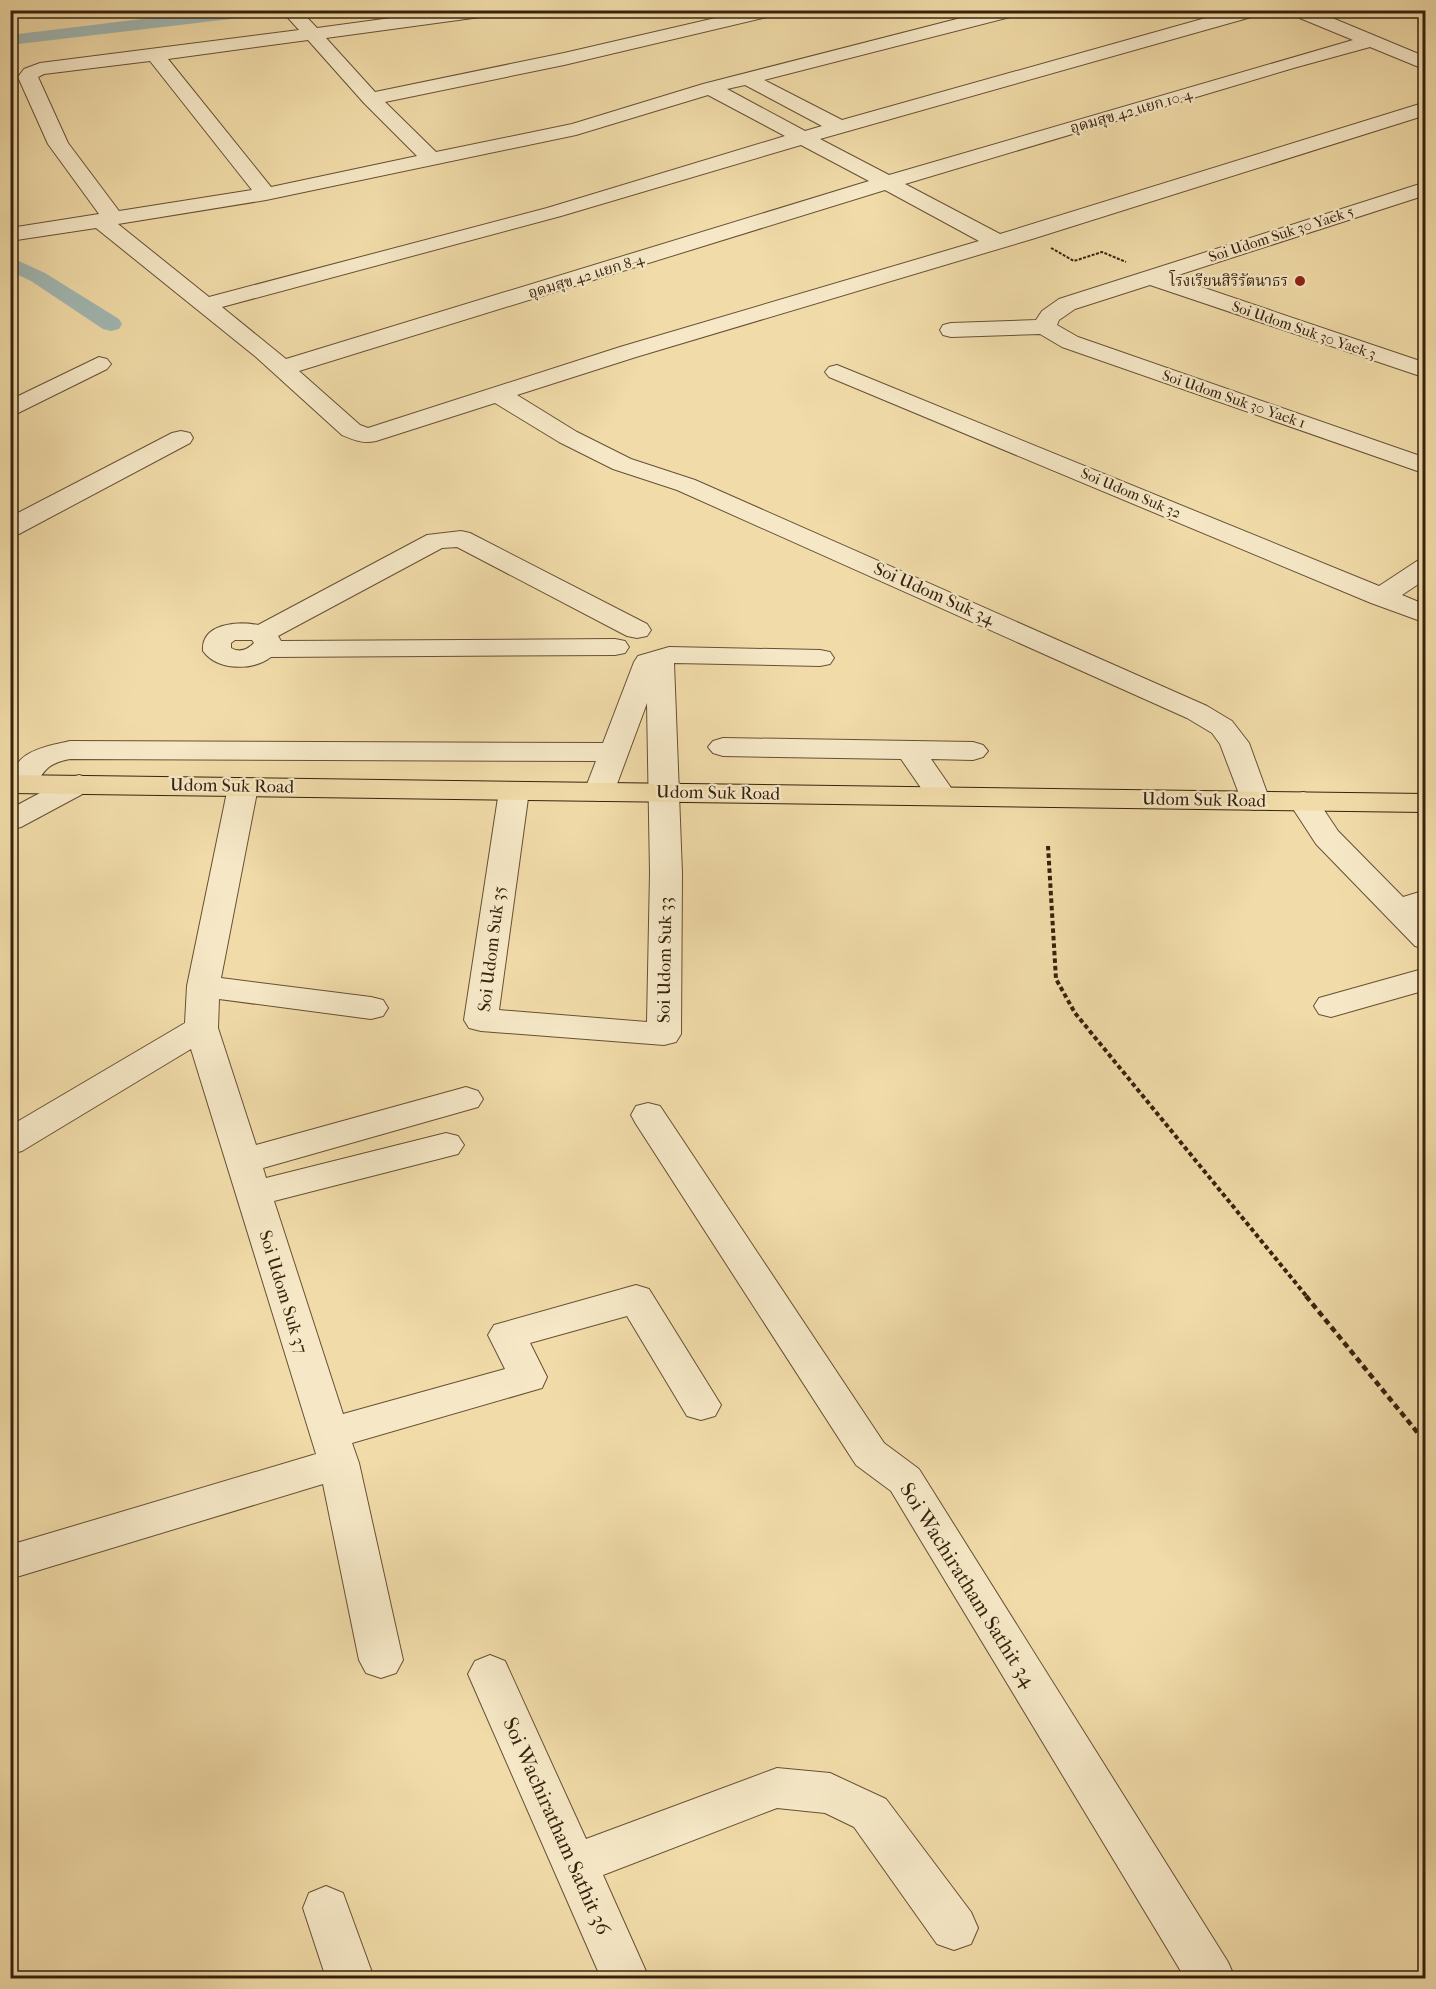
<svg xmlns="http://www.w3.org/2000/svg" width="1436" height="1989" viewBox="0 0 1436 1989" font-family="'IM FELL French Canon','Noto Serif Thai',serif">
<rect width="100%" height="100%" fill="#f1dca9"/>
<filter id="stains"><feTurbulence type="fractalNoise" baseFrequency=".00333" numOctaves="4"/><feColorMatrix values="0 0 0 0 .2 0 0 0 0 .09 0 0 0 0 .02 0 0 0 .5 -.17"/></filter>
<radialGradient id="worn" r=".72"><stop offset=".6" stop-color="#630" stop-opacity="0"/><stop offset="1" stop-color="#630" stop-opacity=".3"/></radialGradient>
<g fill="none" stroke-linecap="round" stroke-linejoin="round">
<path fill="#a1b8b4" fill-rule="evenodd" d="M216 10H272L264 15 10 45V35Z
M10 257 45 273 119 319 122 324 119 329 111 331 103 329 31 281 10 271Z"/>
<defs>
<path id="minor" d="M281 10H300L317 28 450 10H504L495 15 326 38 375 92 564 53 750 10H785L776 15 564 65 385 102 436 152 572 124 703 84 992 10H1025L1022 14 764 80 842 120 1234 10H1265L1262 14 820 139 889 175 1353 40 1290 14 1287 10H1313L1426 57V70L1370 47 1297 67 905 184 1000 234 1426 102V115L1032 239 636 357 517 395 577 432 631 459 695 480 1207 706 1232 721 1249 743 1270 801 1266 807 1255 810 1244 807 1220 744 1212 733 1187 718 677 490 613 469 559 442 495 403 376 441C363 444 354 440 342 435L256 357 96 228 10 241V228L99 214 48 144 18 77 24 69 40 63 299 30ZM308 40 364 103 417 156 271 187 168 59ZM150 61 252 190 119 211 68 143 38 77 44 74ZM745 85 822 126 805 131 727 89ZM708 95 785 136 547 208 209 297 118 224 266 200 576 135ZM801 145 869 181 286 359 222 307 561 216ZM885 190 979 241 620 347 368 428 360 425 299 371Z
M1426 182V195L1172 277 1426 363V378L1150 285 1075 309 1059 320 1057 325 1078 337 1426 458V474L1062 347 1040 334 951 337 943 335 940 330 943 325 951 323 1036 320 1042 311 1059 299Z
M99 357 107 359 111 364 107 369 10 417V400Z
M837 365 1379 586 1417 561 1426 559V579L1402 595 1426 605V623L1371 603 829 377 825 372 829 367Z
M181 431 190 433 193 438 190 443 19 534 10 536V517L172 433Z
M461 531 470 533 647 624 651 630 647 636 637 638 627 636 457 547 442 548 278 636 281 641 615 639 625 641 629 647 625 653 615 655 271 657C253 671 217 671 203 651 201 623 238 621 258 625L427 535ZM235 640H252L254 643C247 650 240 653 231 648V643Z
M669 647 820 650 830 652 834 658 830 664 820 666 674 663 682 873 681 1034 676 1042 664 1045 481 1031 469 1028 464 1020 499 791 503 785 514 782 525 785 529 791 499 1010 647 1022 650 873 647 703 614 792 610 798 599 801 588 798 584 792 596 761 70 759C45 764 45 771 32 790L21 793 10 790C10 752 39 748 70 741L603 743 634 662 638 656Z
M723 738 973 742 983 745 988 751 983 757 973 760 931 759 956 795 952 801 941 804 930 801 901 759 723 756 713 753 708 747 713 741Z
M79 775 90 778 94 784 90 790 21 827 10 830V809L68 778Z
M243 778 254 781 258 787 221 978 371 997 383 1000 388 1008 383 1016 371 1019 219 999 218 1028 256 1145 466 1087 478 1091 483 1099 478 1107 263 1168 266 1178 446 1133 458 1136 464 1145 458 1154 274 1201 343 1414 505 1369 488 1335 494 1325 636 1285 649 1289 721 1405 715 1416 701 1420 687 1416 627 1316 530 1343 547 1377 542 1388 352 1443 359 1463 403 1660 396 1673 381 1678 366 1673 359 1660 323 1484 10 1579V1545L316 1454 191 1049 22 1151 10 1154V1126L185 1023 187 986 228 787 232 781Z
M1303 792 1314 795 1338 831 1403 897 1426 890V911L1419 913 1426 920V949L1415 946 1316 844 1288 801 1292 795Z
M1426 968V990L1331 1017 1319 1014 1314 1006 1319 998Z
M648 1103 660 1106 884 1443 919 1469 1228 1962 1235 1978H1185L891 1491 856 1465 636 1124 631 1115 636 1106Z
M490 1655 505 1661 586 1839 777 1768 830 1773 886 1799 971 1912 978 1928 971 1944 954 1950 937 1944 854 1827 825 1813 777 1808 603 1875 649 1978H601L468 1674 475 1661Z
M326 1886 343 1893 374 1978H326L303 1908 309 1893Z"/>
<path id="major" d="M10 775 1426 794V812L10 793Z"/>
</defs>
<use href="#minor" stroke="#665035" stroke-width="2"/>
<use href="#major" stroke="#37220e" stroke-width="2"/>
<path stroke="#37220e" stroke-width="2" stroke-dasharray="3 1.5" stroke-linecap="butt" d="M1051 248 1074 261 1102 252 1126 262"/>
<path stroke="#37220e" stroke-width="4" stroke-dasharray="4.5 3" stroke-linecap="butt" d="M1048 846 1056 979 1075 1013 1308 1298"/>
<path stroke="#37220e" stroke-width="4.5" stroke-dasharray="6 4" stroke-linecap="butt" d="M1306 1296 1426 1443"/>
<use href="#minor" fill="#f6e8c7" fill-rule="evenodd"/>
<use href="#major" fill="#f1dca9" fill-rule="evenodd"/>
</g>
<circle fill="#8f2418" stroke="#f6e8c7" stroke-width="2" cx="1300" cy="281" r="6"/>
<g text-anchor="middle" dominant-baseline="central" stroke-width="4.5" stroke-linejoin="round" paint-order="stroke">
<g font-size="15" fill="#37220e" stroke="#f6e8c7">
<text transform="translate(1131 111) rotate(-16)">อุดมสุข 42 แยก 10-4</text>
<text transform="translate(1281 234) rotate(-18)">Soi Udom Suk 30 Yaek 5</text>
<text transform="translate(586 276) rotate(-17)">อุดมสุข 42 แยก 8-4</text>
<text transform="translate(1304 330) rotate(19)">Soi Udom Suk 30 Yaek 3</text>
<text transform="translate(1234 399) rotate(19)">Soi Udom Suk 30 Yaek 1</text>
<text transform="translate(1131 493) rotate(23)">Soi Udom Suk 32</text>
</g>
<g font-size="15" fill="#37220e" stroke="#f6e8c7" text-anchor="end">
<text x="1288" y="281">โรงเรียนสิริรัตนาธร</text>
</g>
<g font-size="18" fill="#37220e" stroke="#f6e8c7">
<text transform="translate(934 594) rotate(24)">Soi Udom Suk 34</text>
<text transform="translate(232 786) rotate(1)">Udom Suk Road</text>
<text transform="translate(718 793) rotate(1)">Udom Suk Road</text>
<text transform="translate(1204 800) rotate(1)">Udom Suk Road</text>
<text transform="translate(492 949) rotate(-83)">Soi Udom Suk 35</text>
<text transform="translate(665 960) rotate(-89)">Soi Udom Suk 33</text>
<text transform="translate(283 1292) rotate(73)">Soi Udom Suk 37</text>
</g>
<g font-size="21" fill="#37220e" stroke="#f6e8c7">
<text transform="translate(968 1585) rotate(58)">Soi Wachiratham Sathit 34</text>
<text transform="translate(557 1826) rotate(66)">Soi Wachiratham Sathit 36</text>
</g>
</g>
<rect width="1436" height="1989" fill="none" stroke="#f1dca9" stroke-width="36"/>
<rect x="12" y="12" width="1412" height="1965" fill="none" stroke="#37220e" stroke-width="3"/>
<rect x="18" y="18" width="1400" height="1953" fill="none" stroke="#37220e" stroke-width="1.5"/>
<rect width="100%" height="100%" filter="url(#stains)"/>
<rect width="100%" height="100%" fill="url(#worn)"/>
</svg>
